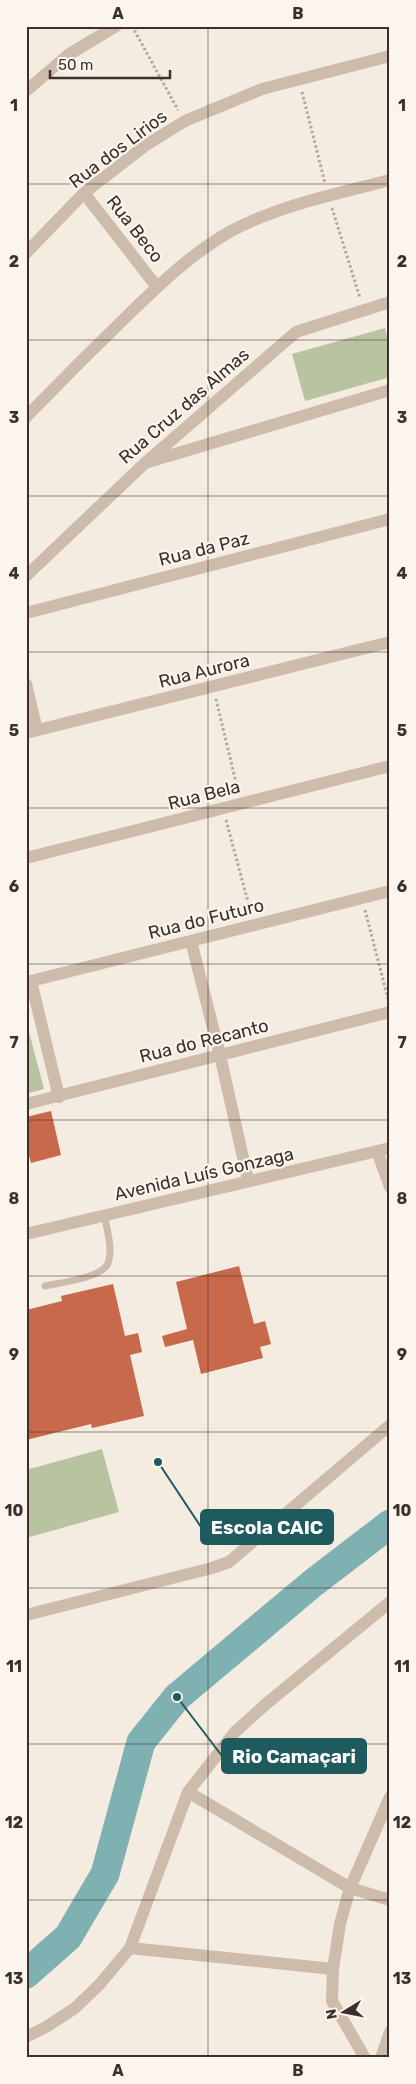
<svg xmlns="http://www.w3.org/2000/svg" width="416" height="2084" viewBox="0 0 416 2084" font-family="Rubik,sans-serif">
<rect width="100%" height="100%" fill="#f4ebe1"/>
<path fill="#b8c4a0" d="M385 328 390 348V377L305 401 292 354Z
M26 1020 44 1089 26 1094Z
M102 1449 119 1512 26 1538V1470Z"/>
<g fill="none" stroke-linecap="round" stroke-linejoin="round">
<path stroke="#7fb0b2" stroke-width="29" d="M26 1974 68 1937 105 1874 141 1742 177 1697 313 1583 390 1524"/>
</g>
<path fill="#c8694b" d="M51 1111 61 1155 31 1163 28 1152H26V1117Z
M239 1266 254 1324 265 1321 271 1344 260 1347 263 1358 201 1374 193 1340 165 1347 162 1336 187 1329 176 1282Z
M113 1284 125 1336 138 1333 142 1352 130 1355 144 1416 92 1428 91 1424 26 1440V1310L62 1301 61 1296Z"/>
<g fill="none" stroke-linecap="round" stroke-linejoin="round">
<path stroke="#b9a596" stroke-width="3" stroke-dasharray="2.5 2.5" stroke-linecap="butt" d="M132 26 178 110
M302 92 325 183
M332 208 360 298
M216 699 238 791
M226 820 251 913
M365 910 388 999"/>
<path stroke="#cdbbac" stroke-width="7" d="M45 1286C59 1283 100 1278 107 1265 114 1252 107 1229 104 1215"/>
<path stroke="#cdbbac" stroke-width="12" d="M26 91 68 55 116 26
M84 193 157 287
M26 253 84 193 146 145 185 121 262 89 390 56
M26 417C60 382 94 348 128 315 160 284 192 253 231 231 280 205 336 194 390 180
M148 462 390 390
M26 576 144 464 296 332 390 302
M26 613 390 519
M26 684 37 730
M26 733 390 642
M26 858 390 766
M191 941 220 1055 248 1180
M59 1097 31 981 390 891
M26 1104 390 1012
M377 1151 390 1187
M26 1615 212 1568 229 1562 390 1425
M188 1792 350 1888 390 1900
M130 1948 333 1969
M26 2037 46 2027 75 2008 99 1985 130 1948 188 1792 235 1732 266 1704 390 1602
M365 2058 332 2001 333 1969 340 1924 350 1888 390 1797
M381 2058 390 2032"/>
<path stroke="#cdbbac" stroke-width="12" d="M26 1234 390 1148"/>
</g>
<path fill="none" stroke="#3b302b" stroke-width="1" stroke-opacity="0.55" d="M208 26V2058M26 184H390M26 340H390M26 496H390M26 652H390M26 808H390M26 964H390M26 1120H390M26 1276H390M26 1432H390M26 1588H390M26 1744H390M26 1900H390"/>
<g text-anchor="middle" dominant-baseline="central" stroke-width="4.5" stroke-linejoin="round" paint-order="stroke">
<g font-size="18" fill="#3b302b" stroke="#fbf5ee">
<text transform="translate(118 149) rotate(-37)">Rua dos Lirios</text>
<text transform="translate(135 229) rotate(52)">Rua Beco</text>
<text transform="translate(184 406) rotate(-41)">Rua Cruz das Almas</text>
<text transform="translate(204 549) rotate(-14)">Rua da Paz</text>
<text transform="translate(204 671) rotate(-14)">Rua Aurora</text>
<text transform="translate(204 795) rotate(-14)">Rua Bela</text>
<text transform="translate(206 919) rotate(-14)">Rua do Futuro</text>
<text transform="translate(204 1041) rotate(-14)">Rua do Recanto</text>
<text transform="translate(204 1174) rotate(-13)">Avenida Luís Gonzaga</text>
</g>
</g>
<path fill="none" stroke="#1f5a5e" stroke-width="2" d="M158 1462L201 1527M177 1697L222 1756"/>
<g fill="#1f5a5e" stroke="#fbf5ee" stroke-width="2">
<circle cx="158" cy="1462" r="5"/>
<circle cx="177" cy="1697" r="5"/>
</g>
<g fill="#1f5a5e" stroke="#1f5a5e" stroke-width="2">
<rect x="201" y="1510" width="132" height="34" rx="5"/>
<rect x="222" y="1739" width="144" height="34" rx="5"/>
</g>
<g font-size="19" text-anchor="middle" font-weight="bold" fill="#fff">
<text x="267" y="1534">Escola CAIC</text>
<text x="294" y="1763">Rio Camaçari</text>
</g>
<rect width="416" height="2084" fill="none" stroke="#fbf5ee" stroke-width="55"/>
<g transform="translate(344 2012) rotate(260)" stroke="#fbf5ee" stroke-width="4" paint-order="stroke">
<path d="M0-4L9 19L0 12L-9 19Z" fill="#3b302b"/>
<text y="-8" font-size="14" font-weight="bold" text-anchor="middle" fill="#3b302b">N</text>
</g>
<path d="M50 70v8h120v-8" fill="none" stroke="#3b302b" stroke-width="2.5"/>
<text x="58" y="70" font-size="15" fill="#3b302b" stroke="#fbf5ee" stroke-width="4" paint-order="stroke">50 m</text>
<rect x="28" y="28" width="360" height="2028" fill="none" stroke="#3b302b" stroke-width="2"/>
<g font-size="16" text-anchor="middle" font-weight="bold" fill="#3b302b">
<text x="118" y="19">A</text>
<text x="298" y="19">B</text>
<text x="14" y="111">1</text>
<text x="402" y="111">1</text>
<text x="14" y="267">2</text>
<text x="402" y="267">2</text>
<text x="14" y="423">3</text>
<text x="402" y="423">3</text>
<text x="14" y="579">4</text>
<text x="402" y="579">4</text>
<text x="14" y="736">5</text>
<text x="402" y="736">5</text>
<text x="14" y="892">6</text>
<text x="402" y="892">6</text>
<text x="14" y="1048">7</text>
<text x="402" y="1048">7</text>
<text x="14" y="1204">8</text>
<text x="402" y="1204">8</text>
<text x="14" y="1360">9</text>
<text x="402" y="1360">9</text>
<text x="14" y="1516">10</text>
<text x="402" y="1516">10</text>
<text x="14" y="1672">11</text>
<text x="402" y="1672">11</text>
<text x="14" y="1828">12</text>
<text x="402" y="1828">12</text>
<text x="14" y="1984">13</text>
<text x="402" y="1984">13</text>
<text x="118" y="2076">A</text>
<text x="298" y="2076">B</text>
</g>
</svg>
